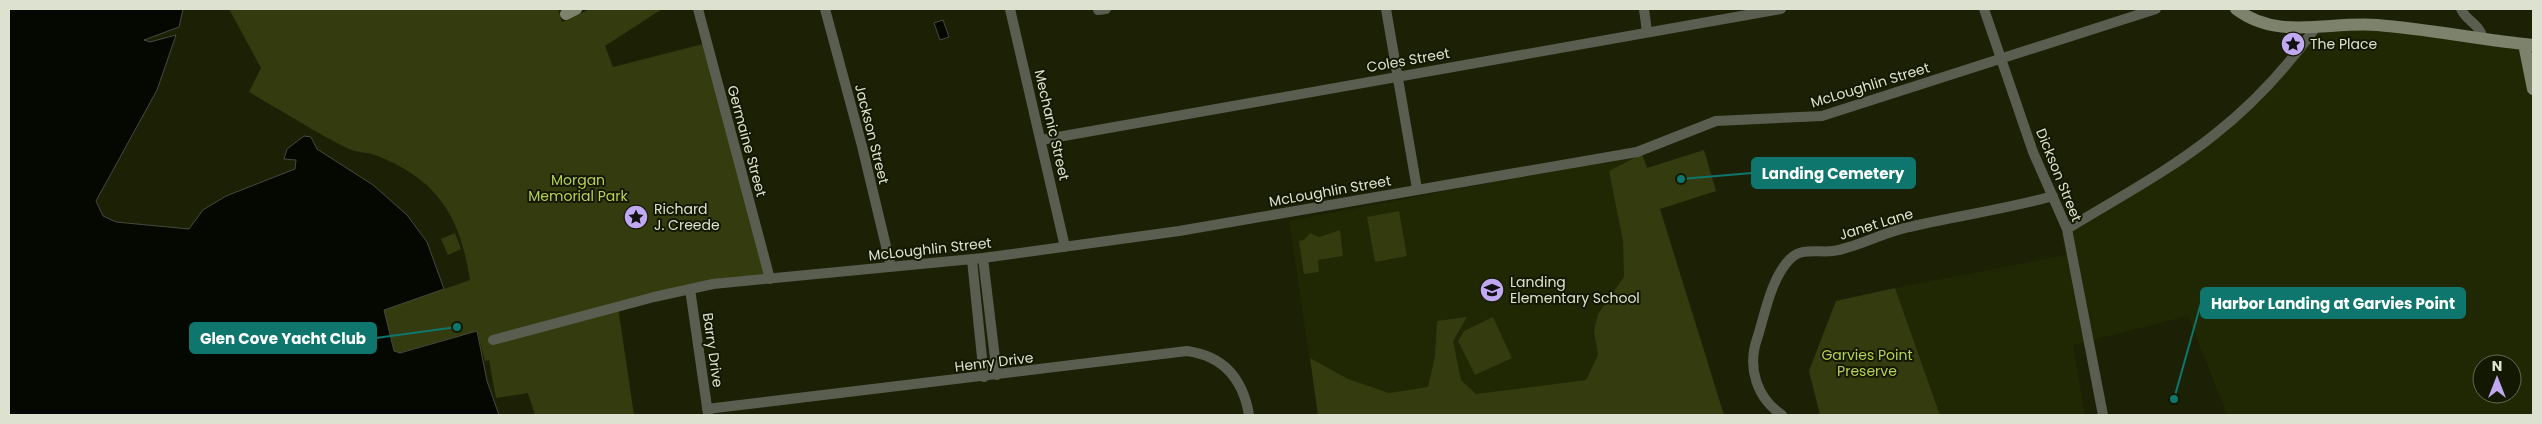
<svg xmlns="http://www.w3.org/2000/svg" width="2542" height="424" font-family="Poppins,sans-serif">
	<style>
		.built { fill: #202703; fill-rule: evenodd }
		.green { fill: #333b0f }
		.water { fill: #050800; stroke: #46493e }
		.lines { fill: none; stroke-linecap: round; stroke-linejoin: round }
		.street { stroke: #5a5e51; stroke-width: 10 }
		.secondary { stroke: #7d826d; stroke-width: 12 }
		.labels { text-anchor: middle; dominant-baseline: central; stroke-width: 4; stroke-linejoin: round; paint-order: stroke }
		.poi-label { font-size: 14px; fill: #dce1d0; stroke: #131800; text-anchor: start }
		.street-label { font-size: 14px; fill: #dce1d0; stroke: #131800 }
		.park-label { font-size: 14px; fill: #b9d156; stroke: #131800 }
		.leader { fill: none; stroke: #0f766e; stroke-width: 2 }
		.callout-dot { fill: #0f766e; stroke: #131800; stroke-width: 2 }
		.callout { fill: #0f766e; stroke: #0f766e; stroke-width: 2 }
		.callout-label { font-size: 15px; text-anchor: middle; font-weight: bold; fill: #fff }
	</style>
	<rect width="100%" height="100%" fill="#1c2106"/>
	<path class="built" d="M2375 27 2533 49V415H2227L2188 316 2073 345 2085 415H1940L1895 288 2066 255 2061 234 2215 137 2319 30ZM2482 364H2512V394H2482Z
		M1642 154 1709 365 1318 415 1289 221Z"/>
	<path class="green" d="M229 9H558L562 22 590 9H662L605 46 613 67 707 43 768 278 618 307 634 415H535L528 393 496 398 489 360 485 361 477 331 395 354 384 310 470 280C460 217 439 181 378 156 369 152 358 153 349 149 315 132 282 111 249 92L261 68Z
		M1704 150 1716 191 1660 209 1724 415H1318L1310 358 1348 379 1389 393 1428 387 1435 356 1437 321 1467 317 1453 341 1461 380 1476 394 1586 380 1598 355 1594 331 1598 314 1624 277 1623 241 1609 171 1642 154 1647 168Z
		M1399 211 1407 256 1375 262 1367 217Z
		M1340 230 1343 256 1318 260 1319 272 1304 274 1299 241 1304 240 1310 233 1319 237Z
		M455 233 461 249 448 255 441 239Z
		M1895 288 1940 415H1820L1809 371 1836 301Z
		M1493 317 1512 358 1475 375 1458 341 1464 331Z"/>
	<path class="water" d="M9 9H183L179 27 144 40 150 42 176 35 157 90 96 201 103 216 116 222 189 229 203 210 226 196 295 169 296 160 284 159 287 149 304 136 311 137 317 149 373 185 407 215 427 242 444 289 384 310 394 351 400 353 477 331 487 381 499 415H9Z
		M943 20 949 37 940 40 934 23Z"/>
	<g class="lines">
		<path class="street" d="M698 9 770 279
			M825 9 862 146 891 267
			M1010 9 1065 247
			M1386 9 1417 189
			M1644 9 1647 32
			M1984 9 2033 152 2067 229 2103 415
			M2461 9C2467 22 2478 22 2483 38
			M1098 10 1106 9
			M1041 140 1781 9
			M2067 229C2116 199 2169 171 2214 135 2252 105 2288 66 2316 27
			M983 258 997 375
			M972 260 984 377
			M690 289 708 414
			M493 340 654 297 713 284 983 258 1179 231 1637 152 1716 121 1822 116 2156 9
			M707 409 1187 351C1224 356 1243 379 1249 415
			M1782 415C1757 398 1747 368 1757 339 1765 314 1771 278 1790 259 1802 247 1818 253 1833 251 1855 248 1882 233 1905 228 1954 216 2004 210 2053 196"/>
		<path class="secondary" d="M2236 9C2278 41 2329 21 2377 25 2429 29 2481 40 2533 45
			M566 14 576 9
			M2524 44 2533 89"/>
	</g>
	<defs>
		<g id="sight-disc" transform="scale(1.25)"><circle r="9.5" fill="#c1a8f3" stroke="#131800"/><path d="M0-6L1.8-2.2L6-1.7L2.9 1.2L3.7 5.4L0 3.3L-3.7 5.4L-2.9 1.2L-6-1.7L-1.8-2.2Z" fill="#111"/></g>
		<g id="school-disc" transform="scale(1.25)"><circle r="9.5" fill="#c1a8f3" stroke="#131800"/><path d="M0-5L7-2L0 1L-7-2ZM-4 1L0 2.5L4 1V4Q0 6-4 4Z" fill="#111"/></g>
	</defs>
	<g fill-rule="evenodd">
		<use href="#sight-disc" x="2293" y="44"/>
		<use href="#sight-disc" x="636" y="217"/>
		<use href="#school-disc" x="1492" y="290"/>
	</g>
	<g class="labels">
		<g class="poi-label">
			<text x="2310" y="44">The Place</text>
			<text x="654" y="209">Richard<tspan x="654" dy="16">J. Creede</tspan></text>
			<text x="1510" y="282">Landing<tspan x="1510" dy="16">Elementary School</tspan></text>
		</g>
		<g class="street-label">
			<text transform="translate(1408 60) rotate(-10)">Coles Street</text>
			<text transform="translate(1870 85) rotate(-17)">McLoughlin Street</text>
			<text transform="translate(1052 125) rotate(77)">Mechanic Street</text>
			<text transform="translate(872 134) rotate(76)">Jackson Street</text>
			<text transform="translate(747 141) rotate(75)">Germaine Street</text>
			<text transform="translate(2059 175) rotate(68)">Dickson Street</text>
			<text transform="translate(1330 191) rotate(-10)">McLoughlin Street</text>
			<text transform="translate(1876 224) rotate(-17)">Janet Lane</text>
			<text transform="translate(930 249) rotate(-6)">McLoughlin Street</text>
			<text transform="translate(713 350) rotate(82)">Barry Drive</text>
			<text transform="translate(994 362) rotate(-7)">Henry Drive</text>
		</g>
		<g class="park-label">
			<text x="578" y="180">Morgan<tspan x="578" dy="16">Memorial Park</tspan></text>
			<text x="1867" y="355">Garvies Point<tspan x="1867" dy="16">Preserve</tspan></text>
		</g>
	</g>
	<path class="leader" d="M1681 179L1752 173M2174 399L2201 303M457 327L376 338"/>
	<g class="callout-dot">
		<circle cx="1681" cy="179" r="5"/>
		<circle cx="2174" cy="399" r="5"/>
		<circle cx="457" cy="327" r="5"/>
	</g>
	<g class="callout">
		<rect x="1752" y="158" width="163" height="30" rx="5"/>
		<rect x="2201" y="288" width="264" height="30" rx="5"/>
		<rect x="190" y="323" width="186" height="30" rx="5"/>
	</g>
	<g class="callout-label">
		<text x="1833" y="179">Landing Cemetery</text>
		<text x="2333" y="309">Harbor Landing at Garvies Point</text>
		<text x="283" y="344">Glen Cove Yacht Club</text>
	</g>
	<rect width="2542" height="424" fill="none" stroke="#dce1d0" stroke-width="20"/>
	<g transform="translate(2497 379)"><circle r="24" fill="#131800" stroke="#636853"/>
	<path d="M0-4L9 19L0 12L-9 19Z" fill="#c1a8f3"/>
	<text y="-8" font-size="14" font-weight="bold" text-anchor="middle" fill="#dce1d0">N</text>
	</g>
</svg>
